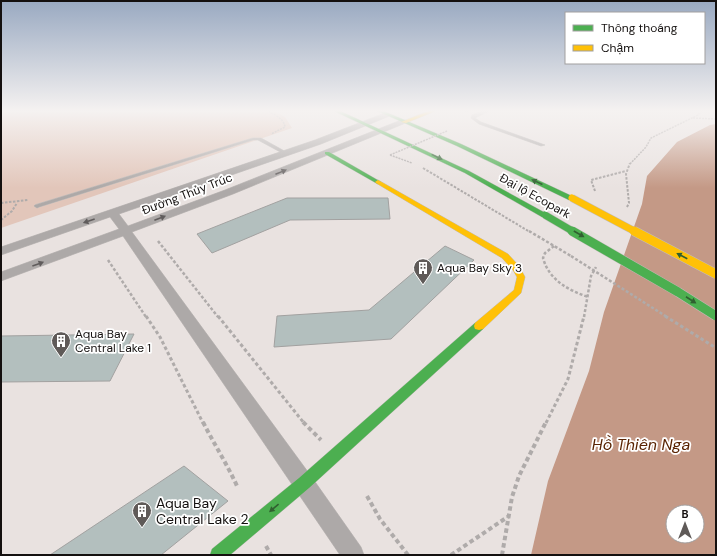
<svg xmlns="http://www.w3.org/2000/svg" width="717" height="556" font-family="'DM Sans',sans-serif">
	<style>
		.green { fill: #e2c6ba }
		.water { fill: #c49986; fill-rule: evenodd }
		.building { fill: #b3bfbe; stroke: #a2a1a0 }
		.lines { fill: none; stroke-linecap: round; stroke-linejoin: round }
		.lane-casing { stroke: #c2bdbb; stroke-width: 1 }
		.street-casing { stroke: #c2bdbb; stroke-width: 1 }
		.fast-casing { stroke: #c2bdbb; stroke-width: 1 }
		.slow-casing { stroke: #c2bdbb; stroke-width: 1 }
		.path-far4 { stroke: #afabaa; stroke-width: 1.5; stroke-dasharray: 2 1; stroke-linecap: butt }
		.path-far3 { stroke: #afabaa; stroke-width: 2; stroke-dasharray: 2.5 1.5; stroke-linecap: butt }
		.path-far2 { stroke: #afabaa; stroke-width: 2.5; stroke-dasharray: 3 2; stroke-linecap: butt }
		.path-far1 { stroke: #afabaa; stroke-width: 3; stroke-dasharray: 3.5 2.5; stroke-linecap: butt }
		.path { stroke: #afabaa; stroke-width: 4; stroke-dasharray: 4.5 3; stroke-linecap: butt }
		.lane { fill: #ada9a8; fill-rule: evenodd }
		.street { fill: #ada9a8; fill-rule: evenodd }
		.fast { fill: #4caf50; fill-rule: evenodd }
		.slow { fill: #ffc107; fill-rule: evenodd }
		.fast-bridge-far1-casing { stroke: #c2bdbb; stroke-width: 8; stroke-linecap: butt }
		.fast-bridge-casing { stroke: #c2bdbb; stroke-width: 10; stroke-linecap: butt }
		.slow-bridge-far1-casing { stroke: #c2bdbb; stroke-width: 8; stroke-linecap: butt }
		.slow-bridge-casing { stroke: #c2bdbb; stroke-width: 10; stroke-linecap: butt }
		.path-bridge-far2 { stroke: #afabaa; stroke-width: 1.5; stroke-dasharray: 2 1; stroke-linecap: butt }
		.path-bridge-far1 { stroke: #afabaa; stroke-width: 2.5; stroke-dasharray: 3 2; stroke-linecap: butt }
		.path-bridge { stroke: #afabaa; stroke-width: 3; stroke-dasharray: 3.5 2.5; stroke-linecap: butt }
		.fast-bridge-far1 { stroke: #4caf50; stroke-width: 7 }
		.fast-bridge { stroke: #4caf50; stroke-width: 9 }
		.slow-bridge-far1 { stroke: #ffc107; stroke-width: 7 }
		.slow-bridge { stroke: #ffc107; stroke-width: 9 }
		.oneway { fill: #306030 }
		.oneway2 { fill: #605c5c }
		.labels { text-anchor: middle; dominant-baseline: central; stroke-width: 3.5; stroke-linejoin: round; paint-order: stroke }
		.street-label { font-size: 12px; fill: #14100f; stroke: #fff }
		.poi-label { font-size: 12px; fill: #14100f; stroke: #fff; text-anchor: start }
		.near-poi-label { font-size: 14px; fill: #14100f; stroke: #fff; text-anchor: start }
		.near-water-label { font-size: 16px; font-style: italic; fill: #592302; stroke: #fff }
	</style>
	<rect width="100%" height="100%" fill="#e9e2e0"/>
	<path class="green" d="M1 110H272L285 117 292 128 1 228Z"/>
	<path class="water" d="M716 124V555H531L548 481 589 371 604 312 642 204 647 176 677 142 710 125ZM673 512H697V536H673Z"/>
	<path class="building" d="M287 198H388L390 219 290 220 212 253 197 234Z
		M445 246 474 260 391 339 274 347 277 316 369 310Z
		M134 334 110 381 1 382V336Z
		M184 466 228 501 161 555H50Z"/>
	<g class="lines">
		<g class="lane-casing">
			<path id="lane" d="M466 110H471L467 112 465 111Z
				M485 110H491L475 118 481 122 545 145 541 146 479 124 471 118 472 115Z
				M253 138H261L288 153 284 154 258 140H253L39 207 37 208 34 206 35 205Z"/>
		</g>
		<g class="street-casing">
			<path id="street" d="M385 113H388L392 115 321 144 119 214 128 226 225 190 401 120H407L408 122 233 194 132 232 311 476 361 547 364 555H340L123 236 1 281V272L119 229 110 217 1 255V247L315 140Z"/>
		</g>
		<g class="fast-casing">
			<path id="fast" d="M332 110H338L469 171 549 215 548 217H542L465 173Z
				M375 110H381L461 144 576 198 572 200H569L457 146Z
				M325 152H329L381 182 378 184 376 183 325 154Z
				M479 322 483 323 484 326 483 329 309 488 230 555H210L212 549 299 478 475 323Z"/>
		</g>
		<g class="slow-casing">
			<path id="slow" d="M431 110H438L406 123 401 122Z
				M378 180 508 254 519 266 525 277 521 293 483 329 479 330 475 329 474 326 475 323 514 290 517 277 513 270 502 258 376 183 375 182Z"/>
		</g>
		<path class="path-far4" d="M266 110C273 114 284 118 285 127L271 134
			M693 118 716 119
			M390 155 412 163
			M630 164 646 147 651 138 698 115 702 110"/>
		<path class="path-far3" d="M423 168 530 232
			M595 191 591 180 626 171
			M1 203 28 200
			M627 207 629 203 626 174 630 163
			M1 220 12 211 17 203"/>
		<path class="path-far2" d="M529 231 571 256
			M158 241 218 317
			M554 246 545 253 543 258C549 280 568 290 588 297
			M108 260 146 317
			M584 317 591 276 596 267"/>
		<path class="path-far1" d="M146 316 160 337 203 423
			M218 316 304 423
			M546 423 568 379 584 316"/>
		<path class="path" d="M203 422C214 444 227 464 237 486
			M303 422 321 440
			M367 496 380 519 408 555
			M266 546 271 555
			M451 555 509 516
			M502 555 512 497 519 476 546 422"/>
		<use href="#lane" class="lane"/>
		<use href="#street" class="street"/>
		<use href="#fast" class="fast"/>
		<use href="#slow" class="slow"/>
		<g class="fast-bridge-far1-casing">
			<path id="fast-bridge-far1" d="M545 215 574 232"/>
		</g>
		<g class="fast-bridge-casing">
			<path id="fast-bridge" d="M572 231 678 292 716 316"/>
		</g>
		<g class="slow-bridge-far1-casing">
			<path id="slow-bridge-far1" d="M572 198 636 232"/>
		</g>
		<g class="slow-bridge-casing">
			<path id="slow-bridge" d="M634 231 716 274"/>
		</g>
		<path class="path-bridge-far2" d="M390 155 447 131"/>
		<path class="path-bridge-far1" d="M571 256 667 317"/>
		<path class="path-bridge" d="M665 316 716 348"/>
		<use href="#fast-bridge-far1" class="fast-bridge-far1"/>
		<use href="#fast-bridge" class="fast-bridge"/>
		<use href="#slow-bridge-far1" class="slow-bridge-far1"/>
		<use href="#slow-bridge" class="slow-bridge"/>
	</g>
	<defs><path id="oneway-solid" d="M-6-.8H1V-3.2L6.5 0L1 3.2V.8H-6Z"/></defs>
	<g class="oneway">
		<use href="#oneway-solid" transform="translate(437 157) rotate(26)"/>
		<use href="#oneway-solid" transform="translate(537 182) rotate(-155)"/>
		<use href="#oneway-solid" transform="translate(579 234) rotate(30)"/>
		<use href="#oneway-solid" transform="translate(682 256) rotate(-152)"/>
		<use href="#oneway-solid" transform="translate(691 300) rotate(33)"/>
		<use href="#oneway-solid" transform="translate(274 508) rotate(140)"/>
	</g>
	<g class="oneway2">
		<use href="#oneway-solid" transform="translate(281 172) rotate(-22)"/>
		<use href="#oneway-solid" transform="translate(160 218) rotate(-21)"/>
		<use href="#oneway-solid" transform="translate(89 221) rotate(161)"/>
		<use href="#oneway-solid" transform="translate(38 264) rotate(-20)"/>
	</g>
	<linearGradient id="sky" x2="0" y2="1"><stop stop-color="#99a9c1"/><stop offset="0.59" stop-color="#f5f2f1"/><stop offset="1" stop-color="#f5f2f1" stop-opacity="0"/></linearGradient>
	<rect width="717" height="188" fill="url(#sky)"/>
	<defs>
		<g id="building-pin" transform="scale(1)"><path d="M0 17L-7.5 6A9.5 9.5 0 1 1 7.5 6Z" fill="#5f5a58" stroke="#fff"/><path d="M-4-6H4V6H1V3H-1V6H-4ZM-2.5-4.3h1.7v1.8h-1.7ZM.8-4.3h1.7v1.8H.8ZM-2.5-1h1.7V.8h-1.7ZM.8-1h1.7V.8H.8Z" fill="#fff"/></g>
	</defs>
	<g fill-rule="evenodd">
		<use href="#building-pin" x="423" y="268"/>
		<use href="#building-pin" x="61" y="341"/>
		<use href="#building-pin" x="142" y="511"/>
	</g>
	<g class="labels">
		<g class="street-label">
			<text transform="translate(187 194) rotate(-21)">Đường Thủy Trúc</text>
			<text transform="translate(535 196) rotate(29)">Đại lộ Ecopark</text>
		</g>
		<g class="poi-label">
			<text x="437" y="268">Aqua Bay Sky 3</text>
			<text x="75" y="334">Aqua Bay<tspan x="75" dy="14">Central Lake 1</tspan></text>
		</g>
		<g class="near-poi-label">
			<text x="156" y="503">Aqua Bay<tspan x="156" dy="16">Central Lake 2</tspan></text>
		</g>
		<g class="near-water-label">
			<text x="641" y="444">Hồ Thiên Nga</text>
		</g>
	</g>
	<rect width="717" height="556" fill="none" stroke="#14100f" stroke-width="4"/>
	<rect x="565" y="12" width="140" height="52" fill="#ffffff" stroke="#a19f9f"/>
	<rect x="573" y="25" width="20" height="6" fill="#4caf50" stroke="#a19f9f"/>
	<text x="601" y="32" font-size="12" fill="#14100f">Thông thoáng</text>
	<rect x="573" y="45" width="20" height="6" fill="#ffc107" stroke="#a19f9f"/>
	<text x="601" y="52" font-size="12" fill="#14100f">Chậm</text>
	<g transform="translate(685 524)"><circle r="19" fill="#ffffff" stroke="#a19f9f"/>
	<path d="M0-3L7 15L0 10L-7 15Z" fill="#5f5a58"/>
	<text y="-6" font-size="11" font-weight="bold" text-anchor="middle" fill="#14100f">B</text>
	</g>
</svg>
